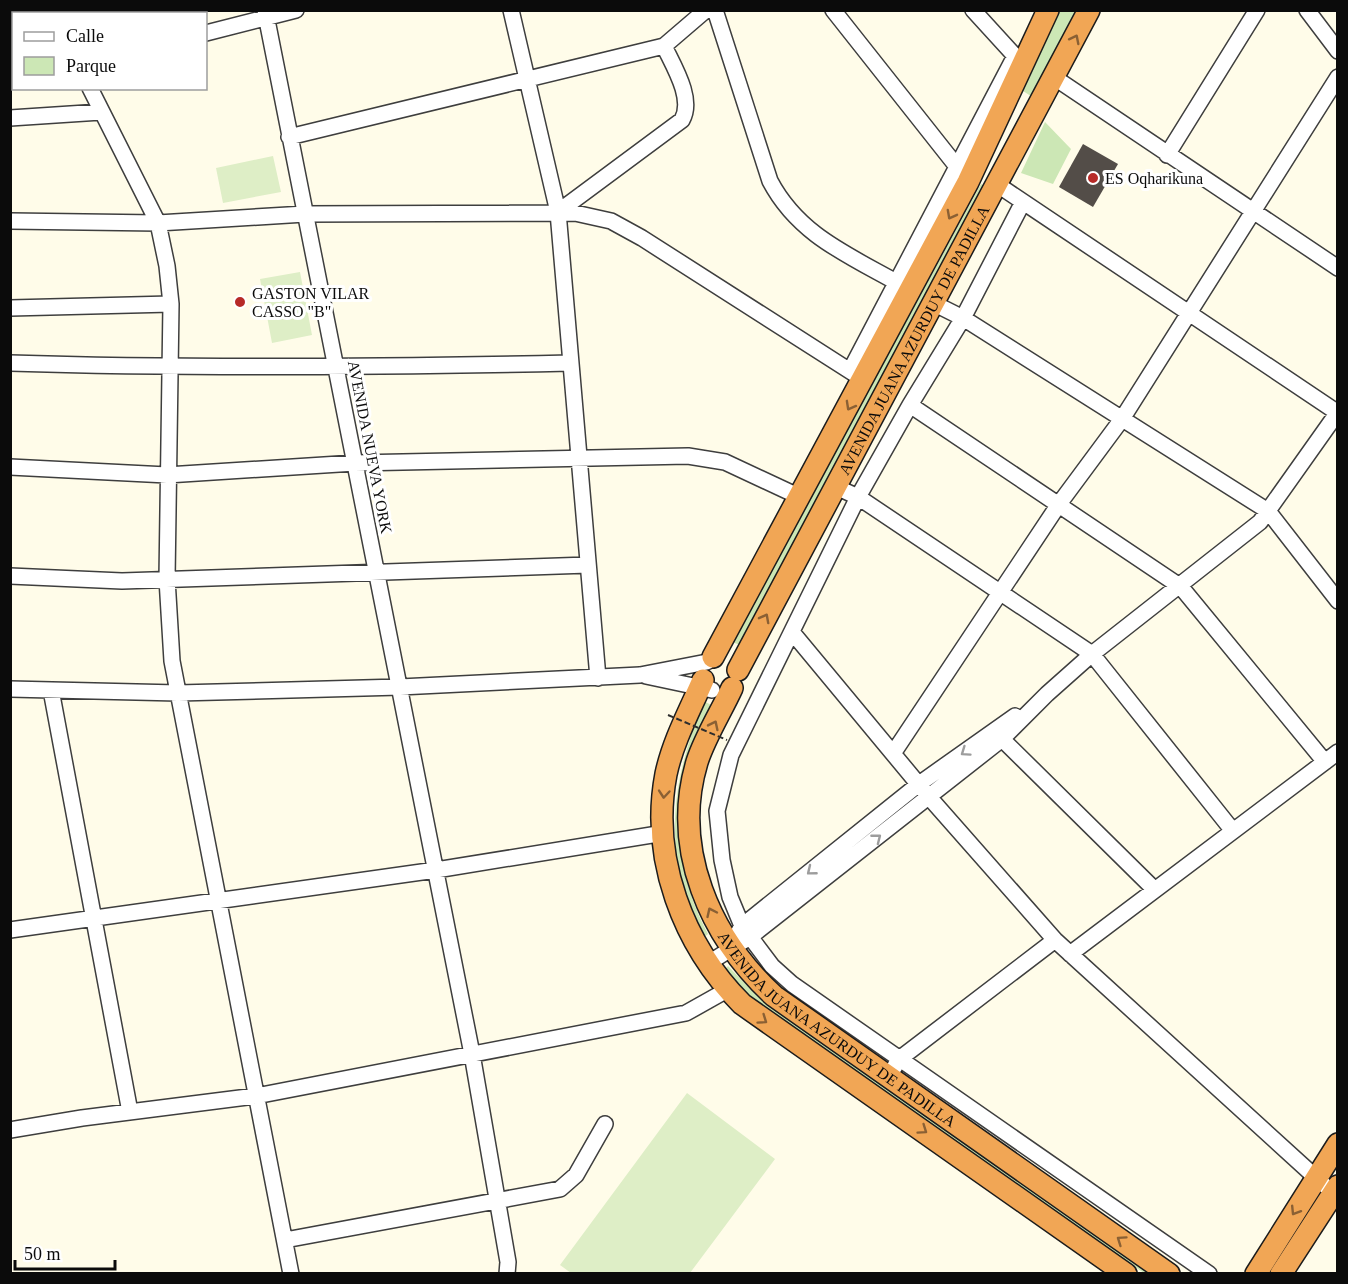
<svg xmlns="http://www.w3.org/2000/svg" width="1348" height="1284" font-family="'Times New Roman',serif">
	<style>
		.green { fill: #cce7b5 }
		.pitch { fill: #deeec6 }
		.building { fill: #534d48 }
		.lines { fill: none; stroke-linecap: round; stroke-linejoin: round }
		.minor-casing { stroke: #3e3e3e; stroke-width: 18 }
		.highway-casing { stroke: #1c1c1c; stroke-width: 24 }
		.minor { stroke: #fff; stroke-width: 15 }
		.highway { stroke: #f1a655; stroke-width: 21 }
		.path-bridge { stroke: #2d2d2d; stroke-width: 2; stroke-dasharray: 6 3; stroke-linecap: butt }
		.oneway { stroke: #8a6034 }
		.oneway2 { stroke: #9d9d9d }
		.poi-dot { fill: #b72a27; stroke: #fff; stroke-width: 2 }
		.labels { text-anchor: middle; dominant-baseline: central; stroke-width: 6; stroke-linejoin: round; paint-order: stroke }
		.poi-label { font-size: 16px; fill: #0b0b0b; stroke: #fff; text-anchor: start }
		.street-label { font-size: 16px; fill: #0b0b0b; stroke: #fff }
	</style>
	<rect width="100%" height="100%" fill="#fffce9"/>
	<path class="green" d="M1060 11H1079L1034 98 1023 91Z
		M1045 122 1071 149 1053 184 1021 173Z
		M981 184 987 187 740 645 732 642Z
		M704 701 711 705C676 787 665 852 708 934L703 938C661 855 670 784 704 701Z
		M728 966 758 997 778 1012 1156 1273H1144L755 1003 724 970Z"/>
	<path class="pitch" d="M273 156 281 192 223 203 216 168Z
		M300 272 312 335 272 343 260 279Z
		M687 1093 775 1159 690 1273H571L560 1265Z"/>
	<path class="building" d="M1083 144 1118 164 1093 207 1059 187Z"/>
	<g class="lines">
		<g class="minor-casing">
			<path id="minor" d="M68 10 69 14
				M265 10 472 1054 508 1262 507 1274
				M511 10 558 212 598 678
				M715 10 770 181C798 234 846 254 896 282
				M833 10 962 173
				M973 10 1015 56 1013 66
				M1307 10 1338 51
				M206 33 296 10
				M1055 78 1338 268
				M90 88 158 223 167 266 171 304 167 579 172 661 291 1274
				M10 118 101 112
				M289 137 664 46 706 10
				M1167 155 1257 10
				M998 185 1338 413
				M1023 202 963 318 910 405 858 497 731 755 717 811 722 860 730 897 742 926 772 966 792 984 1209 1274
				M558 212 682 120C694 99 674 67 664 46
				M10 221 158 223 305 214 575 213 611 221 642 238 864 380
				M933 303 963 318 1268 511 1338 601
				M10 308 171 304
				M10 363C197 369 383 367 570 363
				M850 371 1015 56
				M910 405 1181 587 1325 762
				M10 467 167 475 355 463 688 456 725 462 800 497
				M834 486 858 497 1092 654 1233 831
				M10 576 122 581 588 565
				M792 632 929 797 1055 940 1324 1185
				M646 676 712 690
				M10 689 178 693 400 687 640 675 707 662
				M51 690 130 1112
				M1002 739 1155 890
				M894 752 1059 504 1122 419 1338 77
				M10 930 436 870 664 833
				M737 935 742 926 919 784 1015 716
				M1070 954 1338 752
				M707 964 750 937 1002 739 1047 694 1092 654 1260 522 1338 412
				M894 1068 898 1060 1055 940
				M10 1130 82 1118 256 1096 686 1013 727 990
				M285 1240 560 1189 576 1175 605 1124"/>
		</g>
		<g class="highway-casing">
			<g id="highway">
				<path d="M713 657 968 182 1048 10"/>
				<path id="s1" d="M738 670 1089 10"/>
				<path d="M703 680C690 710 673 741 666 774 650 858 683 945 742 1004L1126 1274"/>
				<path id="s2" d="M732 688C721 712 705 737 697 762 671 849 710 937 774 996L1169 1274"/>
				<path d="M1256 1274 1338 1144"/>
				<path d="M1281 1274 1338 1186"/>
			</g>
		</g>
		<use href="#minor" class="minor"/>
		<use href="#highway" class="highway"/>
		<path class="path-bridge" d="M668 715 727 740"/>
	</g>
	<defs><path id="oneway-chevron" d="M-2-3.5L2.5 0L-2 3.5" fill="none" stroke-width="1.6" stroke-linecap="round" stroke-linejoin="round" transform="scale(1.5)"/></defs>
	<g class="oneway">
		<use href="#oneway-chevron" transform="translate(1075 39) rotate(-63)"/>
		<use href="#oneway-chevron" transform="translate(951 215) rotate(118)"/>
		<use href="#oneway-chevron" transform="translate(850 406) rotate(119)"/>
		<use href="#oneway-chevron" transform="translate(765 618) rotate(-62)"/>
		<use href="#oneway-chevron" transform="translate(714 725) rotate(-64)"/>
		<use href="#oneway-chevron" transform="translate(664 794) rotate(95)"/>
		<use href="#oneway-chevron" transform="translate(711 912) rotate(-115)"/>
		<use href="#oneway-chevron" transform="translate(763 1020) rotate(35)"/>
		<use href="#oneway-chevron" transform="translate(923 1130) rotate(35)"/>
		<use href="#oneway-chevron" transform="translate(1295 1211) rotate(122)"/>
		<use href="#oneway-chevron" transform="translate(1121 1240) rotate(-145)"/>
	</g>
	<g class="oneway2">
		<use href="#oneway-chevron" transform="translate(965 752) rotate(145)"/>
		<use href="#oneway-chevron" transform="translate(877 838) rotate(-38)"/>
		<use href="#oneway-chevron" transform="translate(811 871) rotate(141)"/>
	</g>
	<g class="poi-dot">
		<circle cx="1093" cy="178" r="6"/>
		<circle cx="240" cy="302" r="6"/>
	</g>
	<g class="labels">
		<g class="poi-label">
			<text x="1105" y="178">ES Oqharikuna</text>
			<text x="252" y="293">GASTON VILAR<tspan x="252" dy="18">CASSO "B"</tspan></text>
		</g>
		<g class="street-label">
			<text stroke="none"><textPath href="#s1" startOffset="374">AVENIDA JUANA AZURDUY DE PADILLA</textPath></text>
			<text transform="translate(370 447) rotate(79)">AVENIDA NUEVA YORK</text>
			<text stroke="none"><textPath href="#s2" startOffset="411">AVENIDA JUANA AZURDUY DE PADILLA</textPath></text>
		</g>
	</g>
	<rect width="1348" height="1284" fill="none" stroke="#0b0b0b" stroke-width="24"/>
	<rect x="12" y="12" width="195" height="78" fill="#ffffff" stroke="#9d9d9d" stroke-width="1.5"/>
	<rect x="24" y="32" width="30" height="9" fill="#ffffff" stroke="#9d9d9d" stroke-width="1.5"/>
	<text x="66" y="42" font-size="18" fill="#0b0b0b">Calle</text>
	<rect x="24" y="57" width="30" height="18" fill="#cce7b5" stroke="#9d9d9d" stroke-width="1.5"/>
	<text x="66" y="72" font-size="18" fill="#0b0b0b">Parque</text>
	<path d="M15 1260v9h100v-9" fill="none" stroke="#0b0b0b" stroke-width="3"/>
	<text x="24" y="1260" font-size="18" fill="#0b0b0b" stroke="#ffffff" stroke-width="4.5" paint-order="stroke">50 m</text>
</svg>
